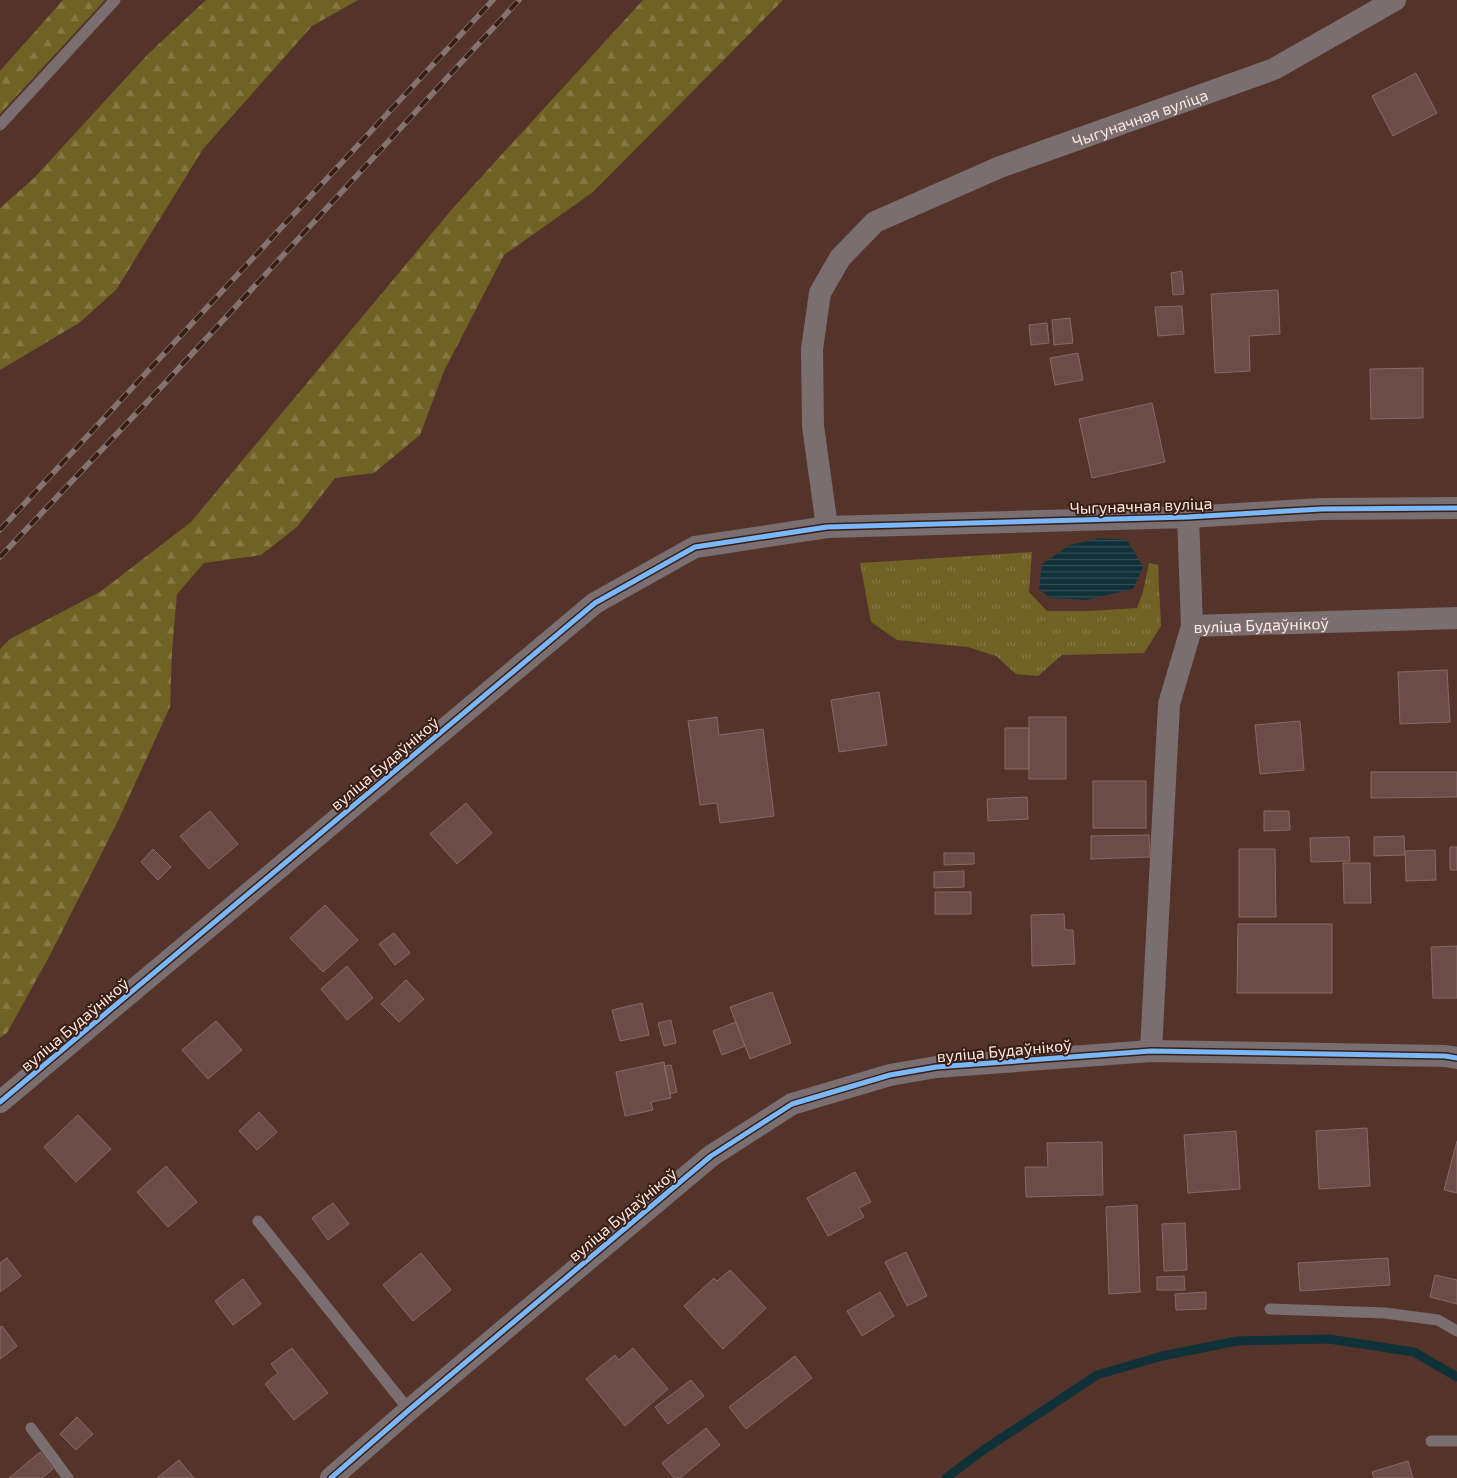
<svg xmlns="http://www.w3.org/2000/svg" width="1457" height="1478" font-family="'Exo 2',sans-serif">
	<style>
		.grass { fill: url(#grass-tufts) }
		.forest { fill: url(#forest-firs) }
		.water { fill: url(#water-rules) }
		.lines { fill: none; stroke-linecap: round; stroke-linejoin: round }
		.stream { stroke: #113139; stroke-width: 9 }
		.building { fill: #6b4c49; stroke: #866a65 }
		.service { stroke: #7a6e71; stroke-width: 11 }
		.minor { stroke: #7a6e71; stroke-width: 22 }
		.rail-casing { stroke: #847371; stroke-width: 5.5 }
		.rail { stroke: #381e15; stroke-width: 4; stroke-dasharray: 11; stroke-linecap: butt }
		.cycleway-casing { stroke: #381e15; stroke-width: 8 }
		.cycleway { stroke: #7ab7fb; stroke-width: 5 }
		.labels { text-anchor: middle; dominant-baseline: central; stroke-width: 4; stroke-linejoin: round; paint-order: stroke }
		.street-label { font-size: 16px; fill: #fde7df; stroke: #381e15 }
	</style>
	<defs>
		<pattern id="grass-tufts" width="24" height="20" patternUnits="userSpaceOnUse" patternTransform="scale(1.25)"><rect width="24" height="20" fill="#706125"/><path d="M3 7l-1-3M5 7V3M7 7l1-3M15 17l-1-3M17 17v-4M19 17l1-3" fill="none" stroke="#857844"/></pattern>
		<pattern id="forest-firs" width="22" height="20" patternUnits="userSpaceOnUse" patternTransform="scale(1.25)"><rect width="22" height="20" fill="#706125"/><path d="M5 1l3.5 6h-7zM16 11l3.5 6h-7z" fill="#857844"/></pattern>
		<pattern id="water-rules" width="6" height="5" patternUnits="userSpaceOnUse" patternTransform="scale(1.25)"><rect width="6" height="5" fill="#113139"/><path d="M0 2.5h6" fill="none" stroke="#354f55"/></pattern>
	</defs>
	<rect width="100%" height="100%" fill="#54342a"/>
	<path class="grass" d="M1032 552 1029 592 1047 611H1089L1137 608 1143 592 1149 563 1158 565 1161 626 1144 653 1062 655 1038 676 1016 674 996 656 968 647 897 640 871 622 860 563Z"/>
	<path class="forest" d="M63 0H105L0 114V71Z
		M206 0H358L312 26 203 149 116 290 79 323 0 370V208L34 178 148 54Z
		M643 0H783L593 192 504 255 444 371 420 435 374 473 335 478 297 527 261 555 204 563 177 594 172 651 170 707 118 821 50 955 7 1033 0 1038V649L10 639 100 592 191 522 453 208Z"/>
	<path class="water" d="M1100 538 1127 540 1143 567 1133 589 1087 600 1050 598 1039 589 1042 564 1070 545Z"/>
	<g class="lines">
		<path class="stream" d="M946 1478 982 1451 1097 1375 1162 1356 1237 1341 1329 1339 1414 1352 1457 1377"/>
	</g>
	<path class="building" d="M1416 73 1437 113 1393 136 1372 96Z
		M1182 271 1184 294 1173 295 1171 273Z
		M1278 290 1280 334 1249 336 1250 371 1215 373 1211 294Z
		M1182 306 1184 334 1158 336 1155 307Z
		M1070 318 1073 343 1054 345 1052 320Z
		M1047 323 1049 343 1031 345 1029 325Z
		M1078 353 1083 380 1055 385 1050 358Z
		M1423 368V418L1371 419 1370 369Z
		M1152 403 1165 462 1092 478 1079 419Z
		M1447 670 1450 722 1400 724 1398 672Z
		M879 692 887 745 839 752 831 700Z
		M717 717 719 735 763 729 774 816 720 823 717 803 700 805 688 721Z
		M1029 717H1066V779H1029Z
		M1300 721 1304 770 1260 774 1255 725Z
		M1005 728H1029V769H1005Z
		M1371 772H1457V797L1371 798Z
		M1093 781H1146V828H1093Z
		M1027 797 1028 819 988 821 987 799Z
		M466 803 492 833 457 864 430 834Z
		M210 811 238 844 209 869 180 836Z
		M1264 811H1289L1290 830 1264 831Z
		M1149 835 1150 857 1091 859V836Z
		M1404 836 1405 855 1374 856V837Z
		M1349 837 1350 861 1311 862 1310 838Z
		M1450 847H1457V870H1450Z
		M153 849 171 867 158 880 141 862Z
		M1239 849H1275L1276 917H1239Z
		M1435 850 1436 880 1406 881 1405 851Z
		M944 853H974V864L944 865Z
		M1343 863H1370L1371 903H1344Z
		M964 871V887L934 888V872Z
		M935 892H971V914H935Z
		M325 905 358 940 323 972 290 938Z
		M1064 914 1065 930H1073L1075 964 1032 966 1031 915Z
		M1238 924H1332V993H1237Z
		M394 933 410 953 395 965 379 944Z
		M1457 946V998H1433L1431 947Z
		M347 966 373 998 347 1020 321 989Z
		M406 980 424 999 399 1022 381 1004Z
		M772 992 791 1043 750 1059 730 1007Z
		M642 1003 649 1035 620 1041 612 1010Z
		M671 1020 676 1043 664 1046 658 1023Z
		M216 1021 242 1050 208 1079 182 1050Z
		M736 1022 745 1046 722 1055 713 1031Z
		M664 1062 671 1098 651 1102 653 1110 625 1116 616 1072Z
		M671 1065 677 1092 670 1094 664 1066Z
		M259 1112 277 1132 257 1150 239 1131Z
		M78 1115 111 1149 76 1182 44 1147Z
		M1367 1128 1370 1186 1319 1189 1316 1131Z
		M1236 1131 1240 1189 1188 1193 1184 1135Z
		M1457 1141V1193L1444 1190Z
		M1102 1142 1103 1195 1026 1197 1025 1167H1048L1047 1143Z
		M166 1166 197 1202 168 1227 137 1192Z
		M855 1172 871 1202 859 1208 864 1217 828 1236 807 1198Z
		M333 1203 349 1224 328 1240 312 1218Z
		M1137 1205 1140 1292 1109 1294 1106 1207Z
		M1185 1223 1187 1270 1164 1271 1162 1224Z
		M906 1252 927 1296 907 1306 885 1262Z
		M421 1253 451 1290 413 1321 383 1285Z
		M7 1258 21 1276 0 1292V1263Z
		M1388 1258 1390 1285 1300 1291 1298 1263Z
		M730 1270 766 1308 723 1349 684 1306 714 1278 717 1281Z
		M1435 1275 1457 1280V1304L1430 1297Z
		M1184 1276 1185 1290H1157V1277Z
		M243 1279 261 1304 233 1325 215 1301Z
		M880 1292 894 1316 862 1336 847 1311Z
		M1206 1292V1309L1176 1310 1175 1294Z
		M2 1326 17 1346 0 1359V1327Z
		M292 1348 328 1393 294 1420 265 1384 278 1373 271 1364Z
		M633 1348 668 1389 625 1426 586 1379 615 1355 619 1360Z
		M795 1356 812 1378 746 1429 729 1407Z
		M691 1380 704 1396 668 1424 655 1407Z
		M77 1417 93 1434 76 1450 60 1434Z
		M706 1428 720 1445 680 1478H674L662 1463Z
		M40 1452 53 1469 42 1478H9Z
		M179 1460 194 1478H157Z
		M1408 1461 1413 1478H1374L1372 1472Z"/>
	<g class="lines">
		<path class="service" d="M0 125 115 0
			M258 1221 409 1410
			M1270 1309 1385 1313 1438 1320 1457 1331
			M31 1428 68 1478
			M1431 1441H1457"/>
		<g class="minor">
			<path d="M1188 517 1192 626"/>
			<path id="s1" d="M827 527 813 426 812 349 820 293 840 258 875 222 1000 167 1274 69 1395 0"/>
			<path id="s2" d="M1151 1051 1169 704 1192 626 1457 618"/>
			<path d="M0 1102 595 603 695 547 827 527 1188 517 1322 509 1457 508"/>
			<path d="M331 1478 409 1410 711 1156 792 1104 890 1075 936 1067 1151 1051 1445 1056 1457 1058"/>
		</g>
		<g class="rail-casing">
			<path id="rail" d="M0 530 493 0
				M0 557 166 382 519 0"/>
		</g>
		<use href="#rail" class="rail"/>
		<g class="cycleway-casing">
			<path id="cycleway" d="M0 1102 595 603 695 547 827 527 1188 517 1322 509 1457 508
				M331 1478 409 1410 711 1156 792 1104 890 1075 936 1067 1151 1051 1445 1056 1457 1058"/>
		</g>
		<use href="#cycleway" class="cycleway"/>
	</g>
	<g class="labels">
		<g class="street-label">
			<text stroke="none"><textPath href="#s1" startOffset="611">Чыгуначная вуліца</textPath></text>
			<text transform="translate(1141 505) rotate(-2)">Чыгуначная вуліца</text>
			<text stroke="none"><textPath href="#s2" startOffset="498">вуліца Будаўнікоў</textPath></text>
			<text transform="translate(384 763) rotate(-40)">вуліца Будаўнікоў</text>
			<text transform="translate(74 1024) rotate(-40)">вуліца Будаўнікоў</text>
			<text transform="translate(1004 1050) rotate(-5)">вуліца Будаўнікоў</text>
			<text transform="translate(622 1214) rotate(-40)">вуліца Будаўнікоў</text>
		</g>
	</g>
</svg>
